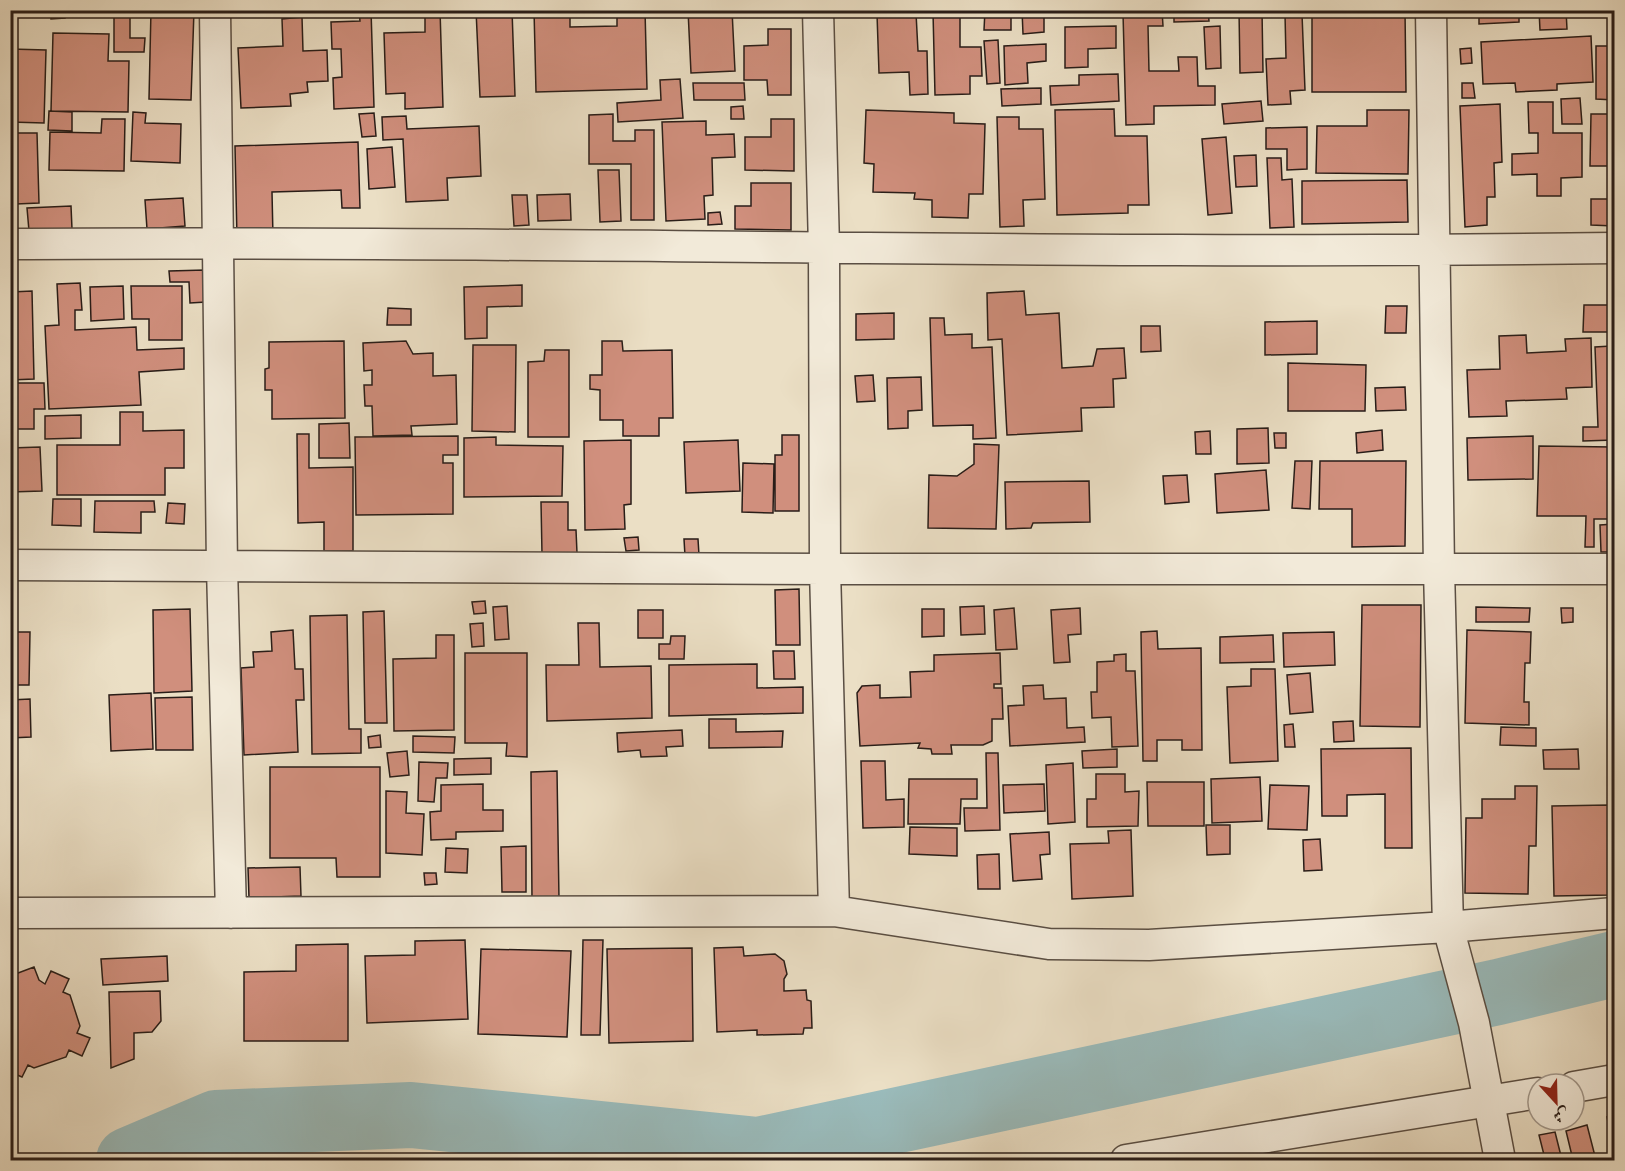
<svg xmlns="http://www.w3.org/2000/svg" width="1625" height="1171" font-family="'Old Standard TT',Amiri,serif">
	<style>
		.lines { fill: none; stroke-linecap: round; stroke-linejoin: round }
		.river { stroke: #9abbbb; stroke-width: 66 }
		.building { fill: #d08f7d; stroke: #291d18; stroke-width: 1.5 }
		.minor-casing { stroke: #5a4e43; stroke-width: 33 }
		.minor { stroke: #f2ead9; stroke-width: 30 }
	</style>
	<rect width="100%" height="100%" fill="#ebdfc5"/>
	<filter id="stains"><feTurbulence type="fractalNoise" baseFrequency=".00333" numOctaves="4"/><feColorMatrix values="0 0 0 0 .2 0 0 0 0 .09 0 0 0 0 .02 0 0 0 .5 -.17"/></filter>
	<radialGradient id="worn" r=".72"><stop offset=".6" stop-color="#630" stop-opacity="0"/><stop offset="1" stop-color="#630" stop-opacity=".3"/></radialGradient>
	<g class="lines">
		<path class="river" d="M129 1160 216 1123 411 1115 758 1150 1498 992 1614 964"/>
	</g>
	<path class="building" d="M51 10H65V18L51 19Z
		M151 10H194L191 100 149 99Z
		M359 10H371L374 107 334 109 333 78 342 77 341 49H332L331 22 360 21Z
		M425 10H440L443 107 405 109V93L386 94 384 33 425 32Z
		M476 10H512L515 96 480 97Z
		M534 10H570V27L617 26V10H645L647 89 536 92Z
		M655 10H680V13H656Z
		M688 10H732L735 71 691 73Z
		M985 10H1011V30H984Z
		M1022 10H1044V32L1023 34Z
		M1051 10H1115V13L1051 16Z
		M1150 10H1162L1163 26H1148L1149 71H1179L1178 57H1197L1198 86H1215V105L1154 106V124L1126 125 1123 13H1150Z
		M1174 10H1208L1209 21 1174 22Z
		M1239 10H1262L1263 72 1240 73Z
		M1312 10H1405L1406 92H1312Z
		M1479 10H1519V22L1479 24Z
		M1539 10H1566L1567 29 1540 30Z
		M1589 10H1614V100L1596 99V46H1611V13H1589Z
		M960 11V47H981L982 76H970V94L935 95 933 12Z
		M916 13 918 51H927L928 94 910 95 909 72 879 73 877 14Z
		M114 14H130V38H145L144 52H114Z
		M1285 14H1302L1305 90 1290 91 1291 104 1268 105 1266 59 1286 58Z
		M302 17 303 51 327 50 328 81 307 82 308 92 290 94 291 106 241 108 238 48 283 46 282 19Z
		M1116 26V48L1088 49V67L1065 68V27Z
		M1220 26 1221 68 1206 69 1204 27Z
		M768 29H791V95H768L767 80H744V46L768 45Z
		M53 33 109 34 108 61H129L128 112 51 111Z
		M1591 36 1593 82 1557 84V90L1516 92 1515 83 1483 84 1481 42Z
		M998 40 1000 83 987 84 984 41Z
		M1046 44V61L1027 63 1028 83 1005 85 1004 46Z
		M1471 48 1472 63 1461 64 1460 49Z
		M10 49 46 50 44 123 10 122Z
		M1118 74 1119 101 1051 105 1050 86 1079 85V75Z
		M680 79 683 118 618 122 617 103 661 100 660 80Z
		M693 83H744L745 100H694Z
		M1462 83H1473L1475 98H1462Z
		M1041 88V104L1002 106 1001 89Z
		M1580 98 1582 124H1562L1561 99Z
		M1261 101 1263 121 1224 124 1222 104Z
		M1528 102H1553V133H1582V177L1561 178V196H1537V174L1512 175V154L1538 153V133H1529Z
		M1500 104 1502 162 1494 163 1495 197H1487V225L1465 227 1460 106Z
		M743 106 744 119H731V107Z
		M1114 109 1115 136H1147L1149 205H1128V213L1057 215 1055 110Z
		M866 110 954 113V123L985 124 983 194H969L968 218 932 217V200L914 199 915 193 873 192 874 164 864 163Z
		M1367 110H1409L1408 174 1316 173 1317 126H1367Z
		M49 111 72 112V131L48 130Z
		M133 112 146 113 145 123 181 124 180 163 131 161Z
		M374 113 376 136 362 137 359 114Z
		M613 114V141H635V130H654V220H631V164H589V115Z
		M1591 114H1610V152H1614V226L1591 225V199H1613V166H1590Z
		M406 116 407 129 479 126 481 176 447 178 448 200 406 202 403 139 383 140 382 117Z
		M997 117H1019V129H1043L1045 199 1023 200 1024 226 1000 227Z
		M102 119H125L124 171 49 170 50 132 101 133Z
		M771 119H794V171L745 170V137H771Z
		M706 121V135L734 134 735 157 712 158 713 195 704 196 705 219 666 221 662 122Z
		M1307 127V169L1287 170V149H1266V128Z
		M15 133H37L39 203 16 204Z
		M1226 137 1232 213 1208 215 1202 139Z
		M358 142 360 208H342L341 190 272 192 273 237 237 239 235 146Z
		M392 147 395 187 369 189 367 149Z
		M1256 155 1257 186 1236 187 1234 156Z
		M1267 158H1281L1282 180 1292 179 1294 227 1270 228Z
		M598 170H619L621 221 600 222Z
		M1407 180 1408 222 1302 224V181Z
		M751 183H791V230L735 229V206H751Z
		M570 194 571 220 538 221 537 195Z
		M512 195H527L529 225 514 226Z
		M183 198 185 226 147 229 145 200Z
		M71 206 72 229 29 231 27 208Z
		M720 212 722 224 708 225V213Z
		M205 270 206 302 190 303 189 282H170L169 271Z
		M80 283 82 310H75V330L136 327 137 350 184 348V369L139 372 141 405 49 409 45 326 59 325 57 284Z
		M522 285V306L487 307V338L465 339 464 287Z
		M123 286 124 319 91 321 90 287Z
		M131 286H182V340H149V319H132Z
		M32 291 34 379 10 380 11 292Z
		M1024 291 1026 315 1059 313 1062 368 1093 366 1097 349 1124 348 1126 378 1113 379 1114 407 1081 408 1082 431 1007 435 1002 339 988 340 987 293Z
		M1584 305H1609L1608 332H1583Z
		M1386 306H1407L1406 333H1385Z
		M388 308 411 309V325H387Z
		M894 313V339L856 340V314Z
		M930 318H944L945 335 972 334V348L992 347 996 438 973 439V425L933 426Z
		M1317 321V354L1265 355V322Z
		M1141 326H1160L1161 351 1141 352Z
		M1526 335 1527 353 1566 351 1565 339 1591 338 1592 387 1566 388 1567 399 1506 401 1507 416 1469 417 1467 370 1500 369 1499 336Z
		M344 341 345 418 272 419V390H265V369L269 368V342Z
		M406 341 413 354 433 353V376L456 375 457 424 411 426 412 435 373 436 372 406H365L364 385H372V370L364 371 363 343Z
		M602 341H622L623 351 672 350 673 418H659V436H623V420H600V390L590 389V375H602Z
		M473 345H516L515 432 472 431Z
		M1611 346 1614 440 1583 441V427H1598L1595 347Z
		M545 350H569V437H528V362L544 361Z
		M1288 363 1366 365 1365 411H1288Z
		M873 375 875 401 857 402 855 376Z
		M921 377 922 410 908 411V428L888 429 887 378Z
		M10 383H44L45 409H34V429H10Z
		M1405 387 1406 410 1376 411 1375 388Z
		M120 412H143V431L184 430V468H165V495H57V445H120Z
		M81 415V438L45 439V416Z
		M349 423 350 458H319V424Z
		M1268 428 1269 463 1237 464V429Z
		M1382 430 1383 450 1357 453 1356 433Z
		M1210 431 1211 454H1196L1195 432Z
		M1274 433H1286V448H1275Z
		M297 434H309V468L353 467V551H324V522L298 523Z
		M782 435H799V511H775V455H782Z
		M458 436V455H443V463H453V514L356 515 355 437Z
		M1533 436V479L1468 480 1467 438Z
		M496 437V445L563 446 562 496 464 497V438Z
		M631 440V504L624 505 625 529 585 530 584 441Z
		M738 440 740 491 686 493 684 442Z
		M974 444 999 445 996 529 928 528 929 475 957 476 974 464Z
		M1539 446 1612 447 1610 519H1594V547H1585L1586 516H1537Z
		M40 447 42 491 10 492V448Z
		M1295 461H1312L1310 509 1292 508Z
		M1320 461H1406L1405 546 1352 547V509H1319Z
		M743 463 774 464 773 513 742 512Z
		M1266 470 1269 510 1217 513 1215 474Z
		M1187 475 1189 502 1165 504 1163 476Z
		M1089 481 1090 522 1033 523 1031 528 1006 529 1005 482Z
		M53 499H81V526L52 525Z
		M95 501H154L155 512H141V533L94 532Z
		M541 502H568V530H576L577 553 542 554Z
		M168 503 185 504 184 524 166 523Z
		M1614 524V552H1601L1600 525Z
		M638 537 639 550 626 551 624 538Z
		M684 539H698L699 555 685 556Z
		M799 589 800 645H776L775 590Z
		M485 601 486 613 474 614 472 602Z
		M1362 605H1421L1420 727 1360 726Z
		M507 606 509 639 495 640 493 607Z
		M984 606 985 634 961 635 960 607Z
		M1476 607 1530 608 1529 622H1476Z
		M1014 608 1017 649 996 650 994 610Z
		M1080 608 1081 634 1068 635 1070 662 1054 663 1051 610Z
		M1561 608H1573V622L1562 623Z
		M190 609 192 691 154 693 153 610Z
		M922 609H944V636L922 637Z
		M638 610H663V638H638Z
		M384 611 387 723H365L363 612Z
		M347 615 349 729H361V753L312 754 310 616Z
		M483 623 484 646 472 647 470 624Z
		M578 623H599L600 667 651 666 652 718 547 721 546 665H579Z
		M293 630 295 669H303L304 700H296L298 752 244 755 241 668 254 667 253 652 272 651 271 632Z
		M1467 630 1531 632 1530 663H1525L1524 702H1529V725L1465 723Z
		M1157 631 1158 649 1201 648 1202 750H1182V740H1157V761H1143L1141 632Z
		M10 632H30L29 685H10Z
		M1334 632 1335 665 1284 667 1283 633Z
		M436 635H454V730L394 731 393 659 436 658Z
		M1273 635 1274 662 1220 663V637Z
		M671 636H685L684 659H659V644H670Z
		M773 651H794L795 679H774Z
		M465 653H527V757L506 756 507 743H465Z
		M1000 653 1001 684H994V688H1002L1003 719H992V741L983 745H951L952 754H932L931 749 918 748 920 743 860 746 857 693 862 686 880 685V698L911 697 910 672 934 671V655Z
		M1126 654V671H1135L1138 746 1112 747 1111 717 1092 718 1091 692H1097V662L1114 661V655Z
		M757 664V688L803 687V713L669 716V665Z
		M1251 669H1275L1278 761 1230 763 1227 687 1251 686Z
		M1310 673 1313 712 1290 714 1287 675Z
		M1043 685 1044 699 1066 698 1067 728 1084 727 1085 742 1010 746 1008 706 1024 705 1023 686Z
		M151 693 153 749 111 751 109 695Z
		M192 697 193 750H156L155 698Z
		M30 699 31 737 10 738V700Z
		M709 719H736V732L783 731 782 747 709 748Z
		M1353 721 1354 741 1334 742 1333 722Z
		M1293 724 1295 747H1285L1284 725Z
		M1501 727 1536 728V746L1500 745Z
		M682 730 683 746 666 747 667 756 641 757 640 750 618 752 617 733Z
		M380 735 381 747 369 748 368 737Z
		M413 736 455 737 454 753 413 752Z
		M1411 748 1412 848H1385V794L1347 795V816H1322L1321 749Z
		M1117 749V767L1083 768 1082 751Z
		M1578 749 1579 769H1544L1543 750Z
		M407 751 409 775 390 777 387 753Z
		M986 753H998L1000 830 965 831 964 808H987Z
		M491 758V774L454 775V759Z
		M861 761H885L886 800 904 799V827L863 828Z
		M419 762 448 763 447 778H436L434 802 418 801Z
		M1073 763 1075 822 1048 824 1046 765Z
		M270 767H380V877H337L336 858H270Z
		M557 771 559 899 532 900 531 772Z
		M1096 774H1125V792L1139 791 1138 826 1087 827V799H1096Z
		M1260 777 1262 821 1212 823 1211 779Z
		M909 779H977V799H961L960 824H908Z
		M1147 782H1204V826H1148Z
		M483 784V810H503V831L456 832V839L431 840 430 812 441 811V785Z
		M1044 784 1045 811 1004 813 1003 785Z
		M1270 785 1309 786 1307 830 1268 829Z
		M1515 786H1537L1536 846H1529L1528 894 1465 893 1466 818H1482V799H1515Z
		M386 791 407 792 406 813 424 814 422 855 386 853Z
		M1608 805 1610 895 1554 896 1552 806Z
		M1206 825H1230V854L1207 855Z
		M910 827 957 828V856L909 854Z
		M1131 830 1133 896 1072 899 1070 844 1109 843 1108 831Z
		M1049 832 1050 854 1040 855 1042 879 1013 881 1010 834Z
		M1320 839 1322 870 1304 871 1303 840Z
		M526 846V892H502L501 847Z
		M446 848 468 849 467 873 445 872Z
		M999 854 1000 889H978L977 855Z
		M300 867 301 896 249 898 248 868Z
		M424 873H436L437 884 425 885Z
		M465 940 468 1019 367 1023 365 956 415 955V941Z
		M583 940H603L600 1035H581Z
		M348 944V1041H244V972L296 971V945Z
		M743 947 744 956 775 954 784 961 787 974 784 979V991L806 990 807 1000 811 1001 812 1028H804L803 1034 757 1035V1030L717 1032 714 948Z
		M692 948 693 1041 609 1043 607 949Z
		M481 949 571 951 567 1037 478 1034Z
		M167 956 168 981 103 985 101 959Z
		M34 967 39 980 45 984 51 971 69 979 63 992 70 995 80 1026 77 1033 90 1038 82 1056 69 1050 66 1057 34 1068 28 1065 22 1077 10 1072V976Z
		M160 991 161 1021 152 1032 134 1033V1059L111 1068 109 992Z
		M1614 1116V1153L1607 1117Z
		M1587 1125 1596 1160H1573L1566 1131Z
		M1555 1132 1561 1156 1545 1159 1539 1135Z"/>
	<g class="lines">
		<g class="minor-casing">
			<path id="minor" d="M215 10 222 567 231 913
				M818 10 824 248 825 569 834 911
				M1431 10 1439 569 1448 927 1474 1023 1500 1160
				M10 244C545 240 1080 256 1614 248
				M10 565 825 569H1614
				M10 913 834 911 1049 944 1149 945 1448 927 1614 913
				M1574 1087 1614 1080
				M1126 1160 1538 1093"/>
		</g>
		<use href="#minor" class="minor"/>
	</g>
	<rect width="1625" height="1171" fill="none" stroke="#ebdfc5" stroke-width="36"/>
	<rect x="12" y="12" width="1601" height="1147" fill="none" stroke="#291d18" stroke-width="3"/>
	<rect x="18" y="18" width="1589" height="1135" fill="none" stroke="#291d18" stroke-width="1.5"/>
	<g transform="translate(1556 1102) rotate(158)"><circle r="28" fill="#f2ead9" stroke="#a2988c" stroke-width="1.5"/>
	<path d="M0-4.5L10 22L0 15L-10 22Z" fill="#8f2418"/>
	<text y="-9" font-size="16" font-weight="bold" text-anchor="middle" fill="#291d18">ش</text>
	</g>
	<rect width="100%" height="100%" filter="url(#stains)"/>
	<rect width="100%" height="100%" fill="url(#worn)"/>
</svg>
